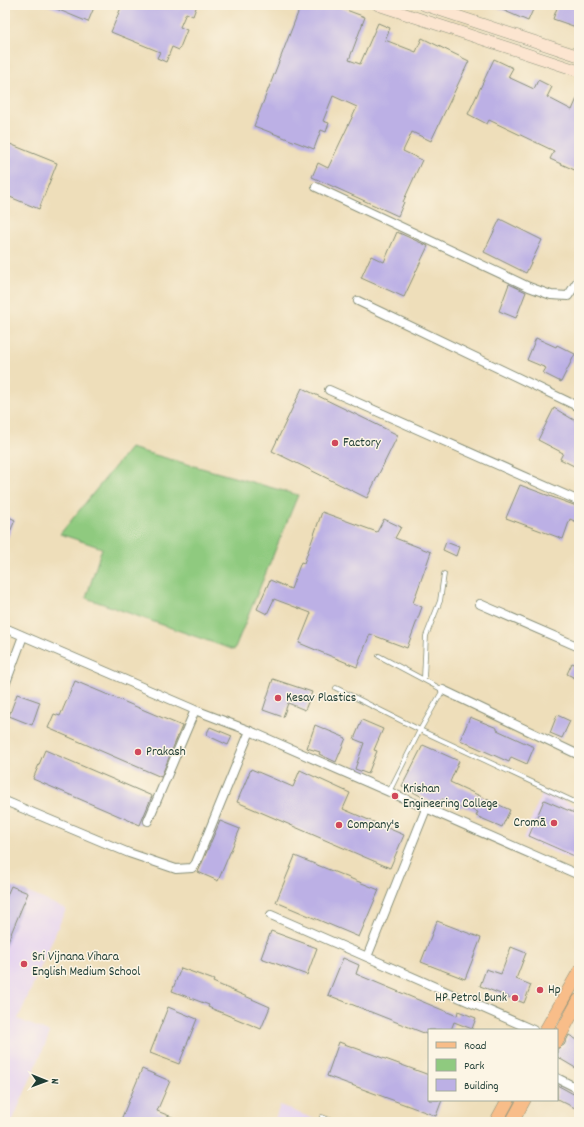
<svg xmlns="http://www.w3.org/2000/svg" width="584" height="1127" font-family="Dekko,sans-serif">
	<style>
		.built { fill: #e5d3f0 }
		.green { fill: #8fca7f; stroke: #57845a }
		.building { fill: #bcb0e5 }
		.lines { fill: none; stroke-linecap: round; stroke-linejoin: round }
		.lane-casing { stroke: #868e77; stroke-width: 5.5 }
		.street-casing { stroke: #868e77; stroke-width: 10 }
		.secondary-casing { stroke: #868e77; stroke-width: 12 }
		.primary-casing { stroke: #868e77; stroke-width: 14 }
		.lane { stroke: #fff; stroke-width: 4 }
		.street { stroke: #fff; stroke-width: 8 }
		.secondary { stroke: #fce5d0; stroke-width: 11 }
		.primary { stroke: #f8bd89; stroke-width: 13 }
		.poi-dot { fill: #d1495b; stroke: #fcf5e5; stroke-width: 1.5 }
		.labels { text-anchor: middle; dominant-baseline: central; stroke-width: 3; stroke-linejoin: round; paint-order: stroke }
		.poi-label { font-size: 13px; fill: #1f3d34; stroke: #fcf5e5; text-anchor: start }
	</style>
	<rect width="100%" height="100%" fill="#fcf5e5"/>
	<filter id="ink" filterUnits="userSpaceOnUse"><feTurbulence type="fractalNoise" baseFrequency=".025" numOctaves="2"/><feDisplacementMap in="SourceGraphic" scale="8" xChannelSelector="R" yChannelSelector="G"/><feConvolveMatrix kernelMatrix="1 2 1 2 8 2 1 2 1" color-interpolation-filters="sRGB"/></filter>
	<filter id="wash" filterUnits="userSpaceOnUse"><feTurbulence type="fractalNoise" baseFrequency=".012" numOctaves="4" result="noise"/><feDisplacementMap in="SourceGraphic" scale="16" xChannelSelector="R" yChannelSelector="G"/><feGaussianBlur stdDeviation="0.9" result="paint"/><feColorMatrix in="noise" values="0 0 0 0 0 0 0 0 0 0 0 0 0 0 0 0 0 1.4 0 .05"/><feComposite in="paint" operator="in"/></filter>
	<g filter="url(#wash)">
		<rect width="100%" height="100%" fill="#eedeba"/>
		<path class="built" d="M543 791 579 808V863L523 839Z
			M10 885 66 909 18 1019 50 1033 12 1122H5V895Z
			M280 1105 321 1122H274Z"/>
		<path class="green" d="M130 448 298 495 234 650 86 598 102 548 60 534Z"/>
		<g id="blocks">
			<path class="building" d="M47 5H95L88 22Z
				M122 5H197L193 16 186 13 180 27 187 30 179 50 172 47 166 62 157 58 160 52 111 32Z
				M301 5H333L365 17 349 60 360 64 378 23 390 28 385 40 416 52 422 38 469 61 431 141 412 132 403 151 422 160 403 202H404L398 216 312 177 318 163 328 168 357 107 333 96 323 121 329 123 326 132 321 130 314 149 254 126Z
				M491 5H535L528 21Z
				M558 5H579V28L553 19Z
				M494 59 513 68 508 77 534 89 538 80 552 87 547 97 572 110 579 94V172L550 159 554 151 489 120 487 124 468 114Z
				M5 142 57 163 39 209 5 195Z
				M500 219 542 240 526 273 484 252Z
				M397 232 428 246 404 297 361 278 371 256 384 262Z
				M509 284 526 292 516 318 499 311Z
				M536 338 556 347 557 345 575 354 561 382 543 373 546 368 527 360Z
				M302 388 398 435 367 498 272 451Z
				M554 408 579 423V462L576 467 560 459 563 453 538 440Z
				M520 485 579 507V523L570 519 563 539 506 518Z
				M322 512 377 532 384 519 401 527 395 538 431 552 413 603 422 607 407 648 370 634 357 667 299 643 311 613 274 599 267 614 257 609 270 580 291 589 301 562 304 563Z
				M5 515 15 520 5 544Z
				M446 542 459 547 456 556 443 550Z
				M572 663 579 666 575 678 567 674Z
				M273 679 312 692 305 710 288 703 283 717 263 710Z
				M75 681 182 726 161 777 48 728 54 714 60 716Z
				M17 694 40 702 32 725 9 716Z
				M557 715 570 721 562 738 550 733Z
				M470 717 497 728V730L534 747 527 764 511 757 509 762 460 740Z
				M362 720 383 729 374 750 377 751 368 774 355 769 364 743 354 739Z
				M315 725 346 738 336 762 319 754 320 752 307 748Z
				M210 727 232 736 228 745 206 735Z
				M423 745 459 761 450 782 510 810 502 827 476 816 478 812 462 806 461 808 442 799 439 806 402 786Z
				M45 750 152 796 140 825 33 779Z
				M251 769 293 787 300 770 350 793 343 809 404 835 390 868 237 802Z
				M544 800 579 815V858L529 836Z
				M220 821 240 829 218 881 198 872Z
				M295 856 379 890 359 937 276 902Z
				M11 886 28 893 5 948V900Z
				M437 921 481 938 465 979 421 962Z
				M271 931 317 948 307 975 261 958Z
				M511 947 526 953 516 979 531 985 524 1003 480 986 486 969 501 974Z
				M343 958 359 965 356 974 457 1016 458 1011 476 1018 472 1029 454 1022 451 1030H429V1035L328 995Z
				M181 968 214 980 213 982 270 1007 261 1029 208 1007 209 1005 172 991Z
				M168 1007 197 1019 179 1064 150 1053Z
				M569 1035 579 1041V1070L557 1057V1049L564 1045Z
				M339 1042 429 1075V1100H442L436 1116 327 1076Z
				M142 1069 170 1081 157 1111 185 1122H120Z
				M557 1085 579 1097V1110L557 1099Z"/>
		</g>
	</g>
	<g filter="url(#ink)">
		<use href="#blocks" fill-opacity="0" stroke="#868e77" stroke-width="1"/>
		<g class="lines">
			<g class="lane-casing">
				<path id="lane" d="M379 656 443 690 420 730 389 792
					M424 678 426 636 440 601 444 574
					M336 688 420 730 579 804
					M322 1117 335 1122"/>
			</g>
			<g class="street-casing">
				<path id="street" d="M316 187 529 287 551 295 568 296 579 279
					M358 301 579 407
					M329 390 579 501
					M480 604 579 647
					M5 628 195 710 250 731 579 875
					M5 685 23 636
					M443 690 579 755
					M5 801 129 853 176 869 192 868 196 863 250 731
					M426 809 367 957 533 1030
					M148 821 195 710
					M271 915 367 957
					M557 1078 579 1089"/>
			</g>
			<g class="secondary-casing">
				<path id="secondary" d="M378 5 579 71
					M424 5 579 56"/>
			</g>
			<g class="primary-casing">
				<path id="primary" d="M546 1030 579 972
					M557 1041 579 1000
					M496 1122 508 1100
					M512 1122 524 1100"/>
			</g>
			<use href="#lane" class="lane"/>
			<use href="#street" class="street"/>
			<use href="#secondary" class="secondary"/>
			<use href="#primary" class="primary"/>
		</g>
	</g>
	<g class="poi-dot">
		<circle cx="335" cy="443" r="4"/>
		<circle cx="278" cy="698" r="4"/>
		<circle cx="138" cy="752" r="4"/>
		<circle cx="395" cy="796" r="4"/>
		<circle cx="554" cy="823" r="4"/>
		<circle cx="339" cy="825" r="4"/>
		<circle cx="24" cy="964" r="4"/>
		<circle cx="540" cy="990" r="4"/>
		<circle cx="515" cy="998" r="4"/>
	</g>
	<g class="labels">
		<g class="poi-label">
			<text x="343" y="443">Factory</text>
			<text x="286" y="698">Kesav Plastics</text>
			<text x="146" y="752">Prakash</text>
			<text x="403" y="789">Krishan<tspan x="403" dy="15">Engineering College</tspan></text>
			<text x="546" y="823" text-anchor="end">Cromā</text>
			<text x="347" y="825">Company's</text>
			<text x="32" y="957">Sri Vijnana Vihara<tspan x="32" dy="15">English Medium School</tspan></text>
			<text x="548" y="990">Hp</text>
			<text x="507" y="998" text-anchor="end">HP Petrol Bunk</text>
		</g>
	</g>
	<rect width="584" height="1127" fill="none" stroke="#fcf5e5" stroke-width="20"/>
	<rect x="428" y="1029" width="130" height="72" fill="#fcf5e5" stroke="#a4ab9e"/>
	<rect x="436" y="1042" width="20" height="6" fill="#f8bd89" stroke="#a4ab9e"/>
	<text x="464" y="1049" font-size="12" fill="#1f3d34">Road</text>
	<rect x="436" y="1059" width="20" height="12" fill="#8fca7f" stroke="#a4ab9e"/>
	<text x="464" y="1069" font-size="12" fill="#1f3d34">Park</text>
	<rect x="436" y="1079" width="20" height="12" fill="#bcb0e5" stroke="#a4ab9e"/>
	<text x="464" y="1089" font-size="12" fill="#1f3d34">Building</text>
	<g transform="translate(46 1081) rotate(91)" stroke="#fcf5e5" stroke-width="3" paint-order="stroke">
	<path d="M0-3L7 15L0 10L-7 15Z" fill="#1f3d34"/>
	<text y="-6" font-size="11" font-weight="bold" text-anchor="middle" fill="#1f3d34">N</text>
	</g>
</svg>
